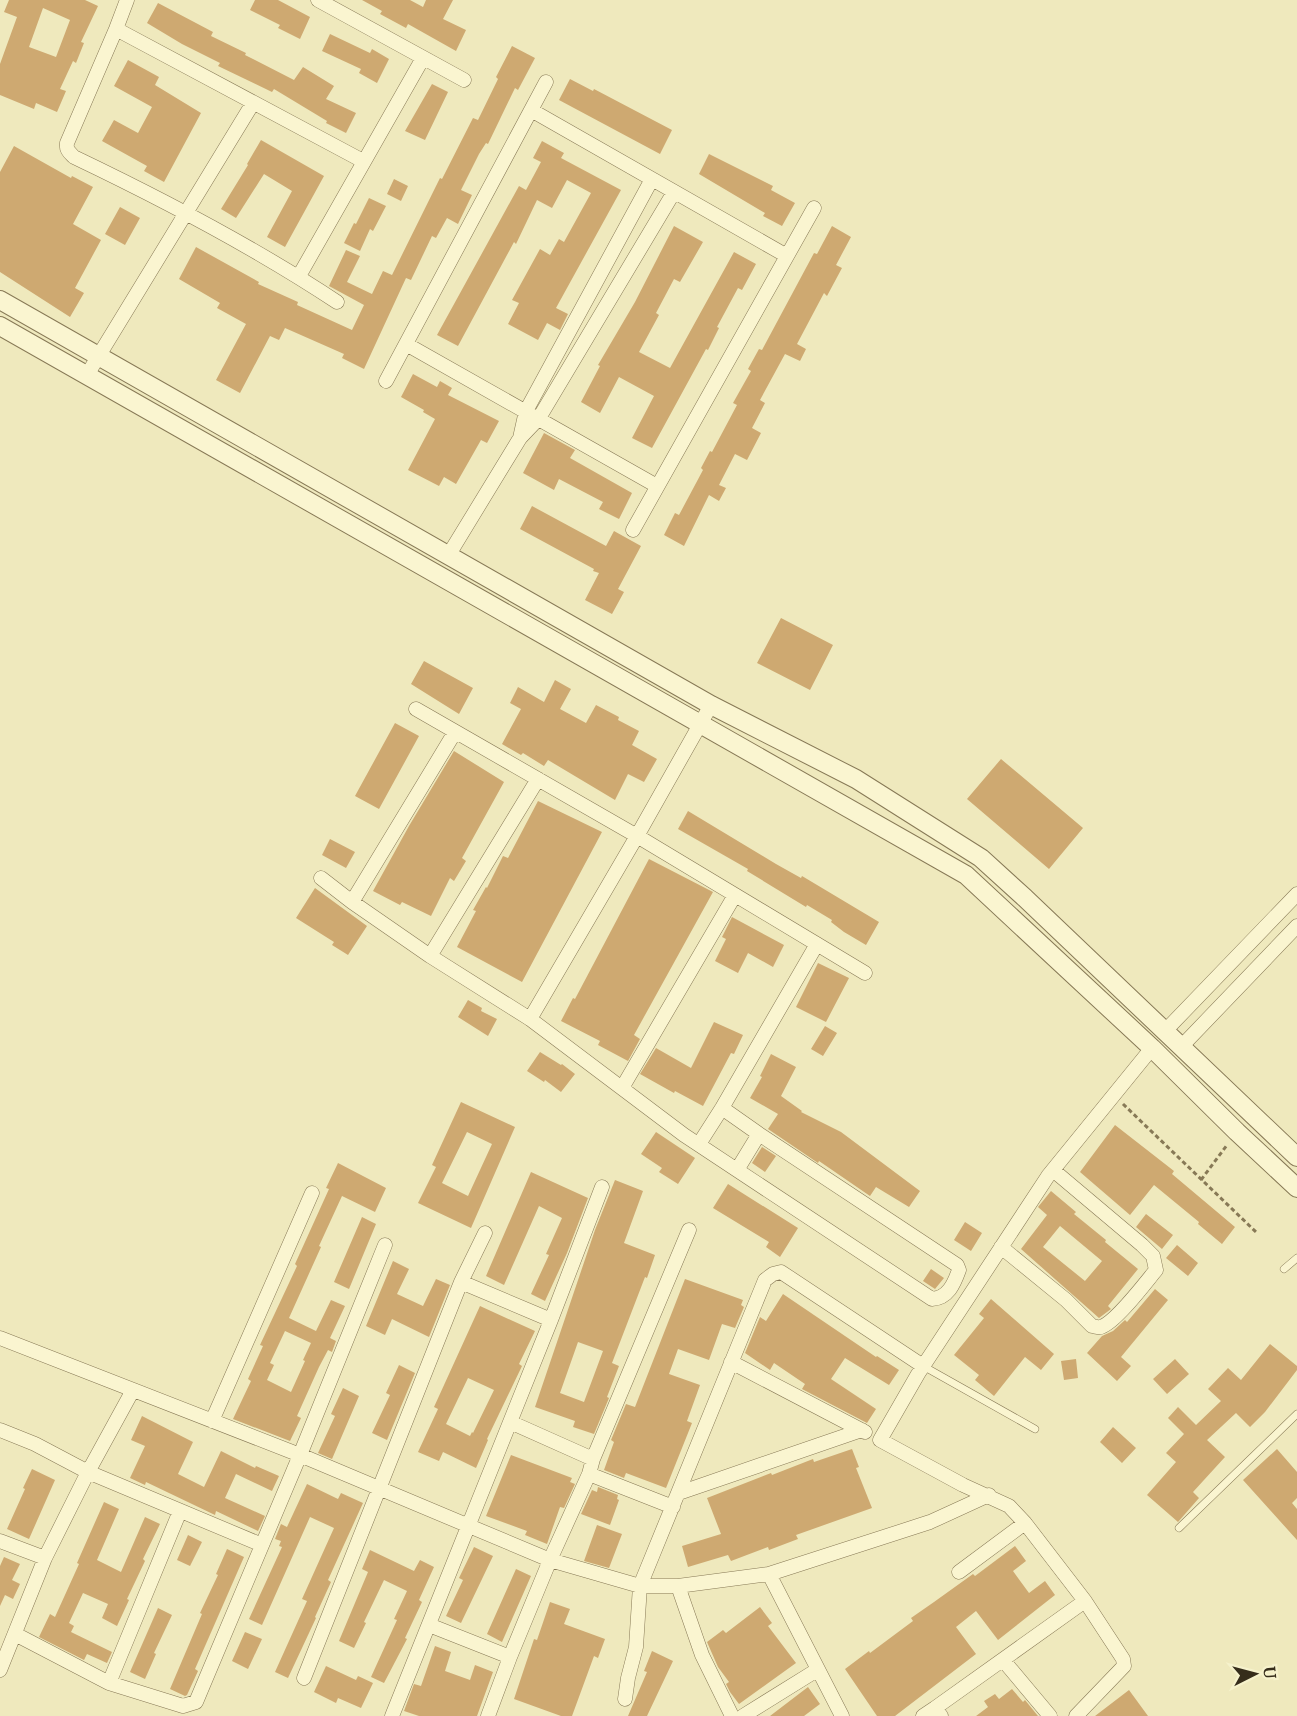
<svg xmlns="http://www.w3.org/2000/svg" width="1297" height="1716" font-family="Merriweather,serif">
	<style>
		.building { fill: #cea971; fill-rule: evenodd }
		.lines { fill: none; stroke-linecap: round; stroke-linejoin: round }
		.service-casing { stroke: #877956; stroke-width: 8 }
		.minor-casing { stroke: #877956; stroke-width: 15 }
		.tertiary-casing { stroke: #877956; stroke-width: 20 }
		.path { stroke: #877956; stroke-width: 3; stroke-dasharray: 4.5 3; stroke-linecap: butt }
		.service { stroke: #faf5d0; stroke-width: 7 }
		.minor { stroke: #faf5d0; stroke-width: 14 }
		.tertiary { stroke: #faf5d0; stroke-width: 18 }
	</style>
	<rect width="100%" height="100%" fill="#efe9bd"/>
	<path class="building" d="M9 0H85L98 6 81 42 84 43 76 63 73 61 60 89 66 91 57 112 36 103 34 109 0 95V64L17 17 4 12ZM43 8 70 20 56 57 29 47Z
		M255 0H278L310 17 300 39 278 28 280 25 250 10Z
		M362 0H410L423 7 426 0H453L443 19 466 30 456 51 408 24 406 28 380 14 382 11Z
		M158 3 213 32 211 36 246 53 245 55 294 80 303 67 334 86 326 99 356 113 346 133 326 123 327 121 274 89 272 92 218 66 220 63 182 44 147 23Z
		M330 34 370 53 372 49 389 59 377 83 359 73 361 69 322 51Z
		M512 46 535 58 518 90 515 88 488 144 486 143 479 154 461 190 472 195 458 224 447 218 436 238 432 236 411 280 406 278 364 369 342 358 344 354 285 328 279 340 270 336 240 393 216 380 246 324 217 308 220 303 179 279 196 247 259 282 258 284 298 302 297 305 352 330 364 305 329 286 346 250 360 256 347 282 372 294 383 271 392 275 440 178 442 179 473 118 478 120 498 79 496 77Z
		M128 60 159 77 155 85 201 113 164 182 144 171 147 166 102 141 114 120 138 133 152 107 114 86Z
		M570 79 593 91 594 89 672 130 660 154 559 100Z
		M432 84 448 92 425 140 405 131Z
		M261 140 324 176 285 247 267 237 292 191 264 174 236 218 221 209 248 165 247 164Z
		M542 141 564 153 561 158 621 190 556 308 568 314 560 330 547 323 538 340 508 324 519 303 512 300 540 249 550 255 559 239 564 242 591 193 567 180 552 208 537 200 516 244 514 242 458 346 437 335 519 186 526 190 541 162 533 158Z
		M14 146 71 178 72 176 93 187 73 224 101 240 75 288 84 293 70 317 0 272V172Z
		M709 154 773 186 771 190 795 203 782 226 763 216 765 213 699 174Z
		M394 179 408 186 401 201 387 194Z
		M369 198 386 206 373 231 370 229 360 251 344 243 354 223 356 224Z
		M120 207 140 218 125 245 105 234Z
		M674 226 703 242 680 282 674 279 656 313 659 315 639 352 670 368 734 252 756 264 742 290 738 288 717 327 719 328 708 350 706 349 652 448 632 438 654 396 619 377 600 413 581 402 600 366 598 365 635 302Z
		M832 226 851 237 836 265 842 268 827 296 824 293 797 344 806 349 800 361 785 354 760 400 765 403 752 428 761 433 747 460 735 454 719 485 726 488 719 501 709 495 684 546 664 535 675 513 679 515 703 470 701 468 710 451 712 452 737 405 733 403 751 371 748 369 759 349 762 350 814 253 817 254Z
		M413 374 437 387 440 381 452 388 448 395 499 421 487 443 481 440 456 484 444 477 439 486 408 470 435 419 423 412 424 410 401 397Z
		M544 433 575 450 570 458 632 493 619 519 599 509 603 502 559 479 554 490 523 473Z
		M532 506 606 546 614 531 641 546 618 589 624 592 612 614 585 600 599 573 593 571 594 569 520 529Z
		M781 618 833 645 810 690 757 663Z
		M424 661 473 688 459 714 411 684Z
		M555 680 571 689 560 709 586 723 596 705 619 717 618 720 639 731 632 745 657 759 644 782 628 774 615 800 548 760 544 766 523 753 521 755 502 744 521 709 510 703 518 687 544 702Z
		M395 723 419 736 379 809 355 796Z
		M454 751 504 782 462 858 466 861 454 881 450 878 431 916 402 902 400 905 373 891 409 826Z
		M1001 759 1083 828 1049 869 967 799Z
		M538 801 602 832 522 982 457 947 476 911 473 910 486 887 487 888 503 856 508 858Z
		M688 811 776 864 801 878 802 876 879 922 866 945 844 932 831 922 832 920 807 905 806 907 747 871 748 869 678 829Z
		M330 839 355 852 346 868 322 855Z
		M649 859 713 892 634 1035 640 1039 628 1061 598 1045 600 1041 561 1021 573 998 575 999Z
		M315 888 367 926 348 955 332 945 334 942 296 918Z
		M732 917 784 945 773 967 748 953 738 973 715 961 726 939 722 937Z
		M818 963 849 978 826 1022 796 1007Z
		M468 1000 482 1008 481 1011 497 1019 488 1036 458 1017Z
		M714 1022 743 1035 734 1054 731 1053 703 1106 675 1091 674 1093 640 1074 656 1048 691 1068Z
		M825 1026 837 1033 823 1056 811 1049Z
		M540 1052 561 1065 562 1064 575 1074 561 1092 545 1080 544 1082 527 1071Z
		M771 1054 796 1067 781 1096 802 1111 801 1112 841 1132 920 1191 909 1207 876 1187 870 1196 819 1161 818 1163 768 1129 778 1114 750 1098 762 1077 760 1076Z
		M461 1102 515 1127 471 1228 418 1203 436 1167 432 1165ZM467 1132 492 1144 468 1196 442 1183Z
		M1115 1125 1174 1171 1172 1174 1235 1227 1222 1244 1198 1224 1199 1222 1154 1185 1130 1215 1080 1172Z
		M656 1132 695 1158 678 1184 659 1172 662 1168 641 1154Z
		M762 1147 776 1156 765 1172 752 1163Z
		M338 1163 386 1188 375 1212 342 1196 319 1246 321 1247 289 1318 316 1331 331 1300 345 1306 330 1338 336 1341 332 1352 328 1350 319 1367 297 1416 301 1418 290 1441 233 1419 251 1381 248 1379 263 1346 260 1345 297 1266 295 1264 329 1189 326 1188ZM285 1331 311 1343 303 1360 305 1361 291 1392 267 1380 274 1365 270 1363Z
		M531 1172 588 1198 567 1253 545 1301 531 1294 549 1255 546 1254 562 1218 539 1206 504 1285 486 1276Z
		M615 1180 643 1191 624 1243 655 1255 647 1278 645 1277 612 1363 619 1366 607 1397 609 1398 594 1434 573 1427 575 1421 535 1407 595 1230ZM578 1342 603 1351 584 1402 560 1393Z
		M728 1184 798 1228 780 1257 766 1247 769 1242 713 1208Z
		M1051 1191 1076 1212 1074 1214 1106 1240 1105 1242 1138 1269 1108 1306 1111 1309 1099 1318 1021 1249 1047 1215 1038 1207ZM1060 1226 1102 1261 1085 1281 1043 1247Z
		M1146 1214 1173 1235 1162 1249 1136 1227Z
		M362 1217 376 1224 349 1289 334 1282Z
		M965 1222 982 1233 971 1251 954 1240Z
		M1177 1245 1198 1263 1188 1276 1166 1258Z
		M393 1261 409 1269 397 1294 423 1306 436 1279 450 1285 429 1337 392 1319 385 1335 366 1326Z
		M931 1269 944 1278 935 1289 923 1281Z
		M685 1279 743 1300 741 1305 744 1307 735 1328 722 1324 709 1360 678 1349 669 1374 700 1385 687 1421 692 1423 666 1488 626 1473 624 1478 604 1470 614 1442 611 1440 626 1404 635 1407Z
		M1155 1289 1168 1300 1121 1357 1131 1366 1117 1381 1087 1353 1102 1336 1113 1331 1125 1320 1127 1322Z
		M783 1294 876 1357 877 1356 899 1370 889 1385 845 1358 831 1379 876 1409 867 1423 802 1389 805 1384 774 1363 770 1370 745 1353 760 1317 766 1321Z
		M991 1299 1054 1354 1041 1370 1025 1357 994 1396 975 1380 979 1375 954 1355 984 1318 979 1314Z
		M480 1306 535 1331 519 1364 522 1366 487 1439 488 1440 476 1468 443 1452 439 1461 418 1452 438 1409 434 1407ZM468 1378 494 1390 473 1433 472 1432 470 1436 446 1424Z
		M1270 1344 1297 1366V1370L1265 1412 1250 1427 1236 1413 1207 1440 1225 1457 1193 1492 1199 1498 1178 1522 1147 1495 1176 1462 1166 1453 1184 1434 1168 1418 1178 1407 1196 1425 1221 1401 1208 1389 1228 1368 1241 1380Z
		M1076 1359 1078 1378 1064 1380 1061 1361Z
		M1175 1359 1189 1374 1167 1394 1153 1379Z
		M399 1365 415 1373 387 1440 372 1433 390 1395 386 1393Z
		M343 1388 359 1396 332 1459 318 1453 335 1416 331 1414Z
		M142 1416 193 1442 178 1474 204 1487 221 1451 255 1468 256 1466 279 1476 272 1491 236 1474 225 1498 265 1516 258 1531 216 1511 215 1515 146 1482 145 1485 130 1478 145 1446 131 1440Z
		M1113 1427 1136 1448 1122 1463 1100 1442Z
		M852 1449 859 1467 856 1468 872 1508 796 1535 798 1539 769 1550 768 1547 731 1561 728 1555 688 1567 682 1546 721 1534 707 1498 771 1473 772 1475 813 1459 814 1462Z
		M1277 1449 1297 1472V1498L1292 1503 1297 1509V1540L1243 1480Z
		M511 1455 572 1478 570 1482 575 1484 564 1508 560 1507 547 1544 525 1535 527 1531 486 1516Z
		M32 1469 55 1480 29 1539 7 1529 25 1489 23 1488Z
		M307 1484 338 1499 341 1493 363 1503 328 1580 331 1582 315 1617 316 1618 288 1678 275 1672 307 1601 302 1599 334 1528 310 1517 262 1625 249 1619 282 1547 279 1546 281 1541 275 1539 281 1524 287 1527Z
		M598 1487 618 1495 617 1499 619 1500 610 1525 581 1514 592 1490 597 1492Z
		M104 1502 119 1509 97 1560 121 1572 145 1517 160 1524 143 1559 145 1561 127 1599 129 1600 117 1626 102 1618 108 1604 83 1593 69 1623 74 1626 71 1632 112 1652 107 1663 87 1654 84 1660 39 1637 50 1614 55 1617 79 1564 77 1563Z
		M597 1525 622 1534 609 1568 584 1561Z
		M188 1535 202 1542 190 1566 177 1560Z
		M1015 1546 1026 1561 1013 1571 1029 1593 1045 1581 1055 1595 998 1640 976 1611 956 1627 976 1654 895 1716H877L845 1669 869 1651 870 1653 913 1621 911 1618 934 1602 973 1574 975 1576Z
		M474 1547 493 1556 461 1623 446 1616 463 1580 459 1578Z
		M227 1549 244 1557 195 1669 198 1671 187 1695 185 1696 170 1689 202 1614 200 1613 218 1575 216 1574Z
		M370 1550 414 1571 420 1560 434 1567 419 1600 422 1602 405 1638 407 1639 384 1683 371 1677 397 1620 394 1619 407 1591 384 1580 364 1622 366 1623 354 1648 339 1641 368 1572 362 1569Z
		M4 1557 20 1564 12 1580 20 1584 13 1599 5 1595 0 1606V1566Z
		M516 1569 531 1576 502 1642 487 1634Z
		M550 1602 570 1609 564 1624 605 1639 598 1658 594 1656 572 1716H561L514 1699 534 1639 537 1640Z
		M760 1607 772 1623 768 1626 796 1663 739 1704 730 1692 726 1684 729 1682 718 1667 707 1642 723 1630 726 1633Z
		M158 1608 172 1615 154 1653 156 1654 145 1679 130 1672Z
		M245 1632 262 1639 248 1669 232 1661Z
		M435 1646 451 1652 445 1671 470 1680 475 1665 493 1672 477 1716H419L404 1711 414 1684 421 1686Z
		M652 1651 673 1661 647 1716H628L647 1672 644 1671Z
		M326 1666 356 1680 358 1676 373 1683 361 1708 338 1698 336 1703 314 1692Z
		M808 1687 820 1704 804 1716H770Z
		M1012 1689 1023 1702 1025 1700 1038 1716H976L988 1707 984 1701 995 1694 999 1699Z
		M1129 1690 1148 1716H1095Z"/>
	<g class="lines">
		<g class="service-casing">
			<path id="service" d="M1284 1269 1297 1258
				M923 1366 1035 1429
				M1179 1528 1297 1414"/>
		</g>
		<g class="minor-casing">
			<path id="minor" d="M127 0 116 29 67 143C66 150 69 152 74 157 164 200 254 247 337 302
				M318 0 464 80
				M116 29 363 161
				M531 110 787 256
				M299 276 423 58
				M406 344 657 486
				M87 375 253 103
				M386 381 546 82
				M520 438 526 411 652 179
				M633 530 814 208
				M448 556 520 438 539 418 674 192
				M711 705 637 836 865 973
				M416 709 637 836 530 1019 684 1135 932 1299C948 1298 954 1284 959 1270L957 1265 759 1134 722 1108
				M455 732 352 902 430 956 530 1019
				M321 878 352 902
				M430 956 538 779
				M1166 1030 1297 894
				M1181 1047 1297 926
				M622 1088 735 895
				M699 1144 722 1108 817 944
				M737 1170 759 1134
				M1001 1247 1066 1300 1092 1326C1095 1326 1098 1328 1101 1327 1116 1322 1146 1282 1156 1270L1153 1256 1142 1245 1053 1170
				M461 1282 551 1320
				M0 1338 300 1455 550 1560 640 1586H678L769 1574 930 1522 989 1495
				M731 1362 865 1432
				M212 1421 312 1193
				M510 1422 593 1459
				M0 1430 35 1444 88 1472 262 1545
				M589 1474 673 1507
				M679 1493 862 1430
				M0 1541 45 1558
				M959 1572 1025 1523
				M769 1574 842 1716
				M678 1586 702 1655 732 1716
				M429 1625 510 1657
				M15 1634 109 1683 183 1706 196 1702 300 1455 385 1245
				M1003 1660 1050 1716
				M0 1670 45 1558 88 1472 133 1390
				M304 1678 461 1282 485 1233
				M109 1683 180 1511
				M625 1699 628 1678 636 1647 640 1586 765 1280 773 1274 781 1272 923 1366
				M935 1708 1085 1601
				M392 1716 551 1320 602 1187
				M488 1716 510 1657 550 1560 589 1474 593 1459 689 1230
				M743 1716 817 1670
				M923 1716 935 1708 941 1716
				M1076 1716 1124 1666 1123 1659 1085 1601 1025 1523 1009 1506 963 1485 880 1440 918 1374 1048 1176 1152 1048"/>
		</g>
		<g class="tertiary-casing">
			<path id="tertiary" d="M0 300 711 705 856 779 981 858 1025 898 1297 1157
				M0 326 966 875 1152 1048 1237 1132 1297 1188"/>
		</g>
		<path class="path" d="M1123 1104 1256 1232
			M1201 1180 1227 1145"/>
		<use href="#service" class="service"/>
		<use href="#minor" class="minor"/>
		<use href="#tertiary" class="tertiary"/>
	</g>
	<g transform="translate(1255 1674) rotate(84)" stroke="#f6f2cc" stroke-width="4.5" paint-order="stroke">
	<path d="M0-4.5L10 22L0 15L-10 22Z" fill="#362d1b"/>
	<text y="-9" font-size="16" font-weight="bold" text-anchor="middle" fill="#362d1b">U</text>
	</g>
</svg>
